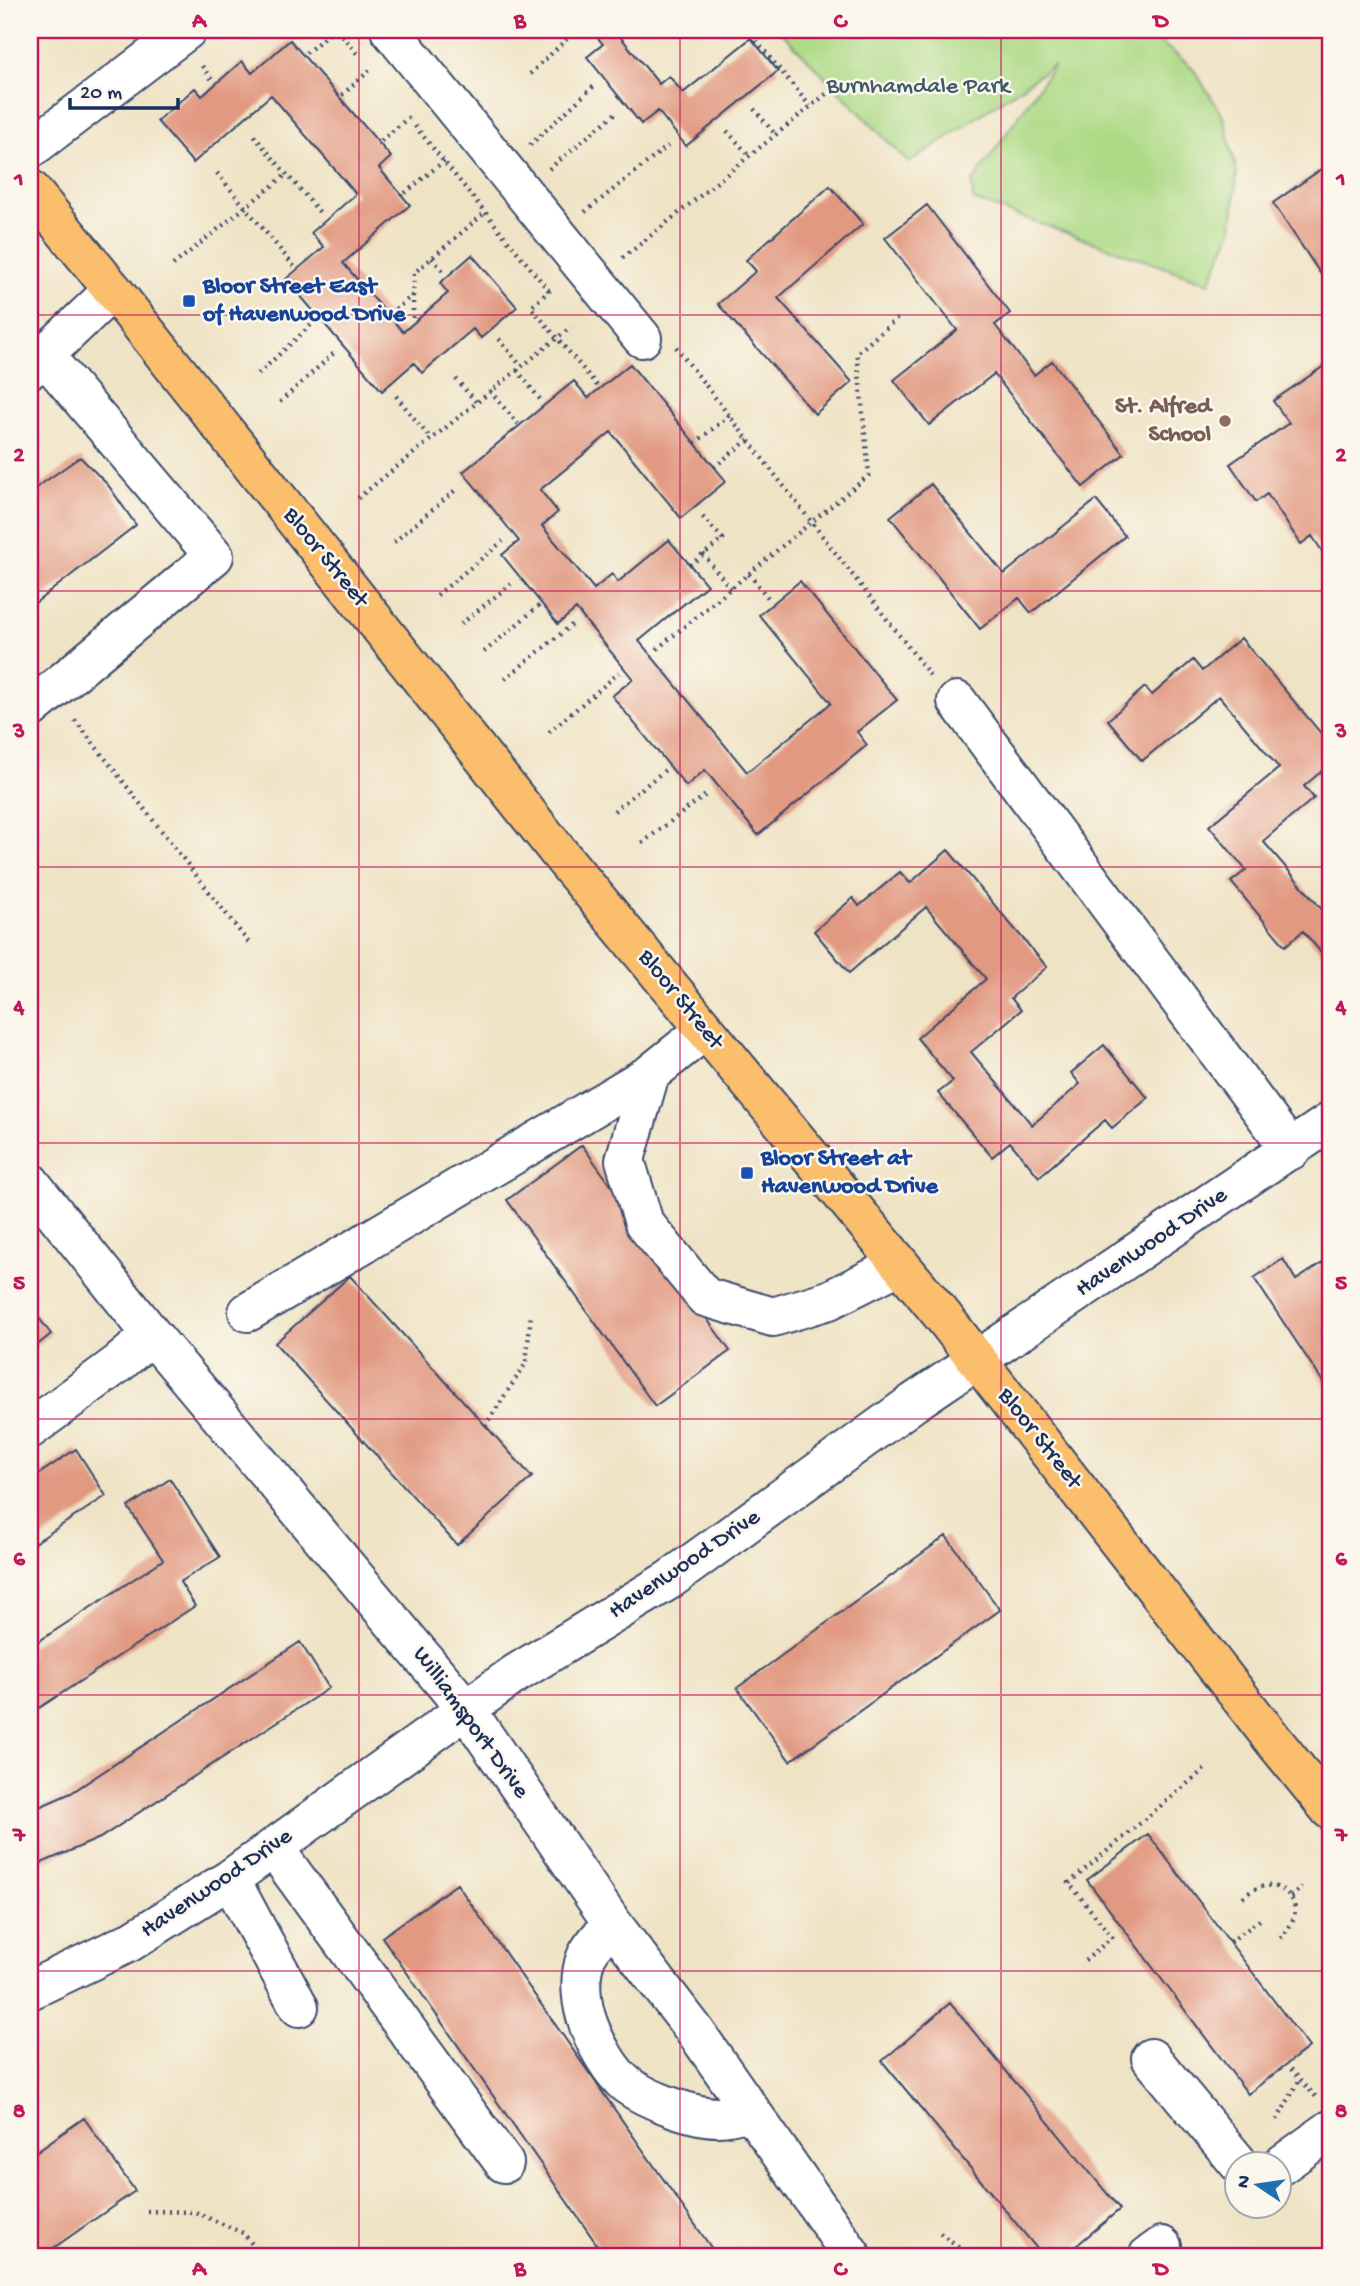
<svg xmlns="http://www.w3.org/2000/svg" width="1360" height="2286" font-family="'Gochi Hand',sans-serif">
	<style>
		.green { fill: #adda86; stroke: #648472; stroke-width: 2 }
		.building { fill: #e19981 }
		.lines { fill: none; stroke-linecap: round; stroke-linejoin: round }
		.minor-casing { stroke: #3b4a6d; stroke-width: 42 }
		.major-casing { stroke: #3b4a6d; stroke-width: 42 }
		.path { stroke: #3b4a6d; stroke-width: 4.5; stroke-dasharray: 2 5; stroke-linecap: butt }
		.minor { stroke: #fff; stroke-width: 38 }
		.major { stroke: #fabe6d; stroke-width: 38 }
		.grid { fill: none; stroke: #c2185b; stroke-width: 2; stroke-opacity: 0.55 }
		.transit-dot { fill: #1a4fb4; stroke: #fbf7ec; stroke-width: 2.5 }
		.education-dot { fill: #8d6e63; stroke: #fbf7ec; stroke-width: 2.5 }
		.labels { text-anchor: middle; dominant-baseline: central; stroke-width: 5; stroke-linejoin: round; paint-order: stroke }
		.park-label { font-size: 24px; fill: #405a68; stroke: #fbf7ec }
		.transit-label { font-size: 24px; font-weight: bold; fill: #164399; stroke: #fbf7ec; text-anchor: start }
		.education-label { font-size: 24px; font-weight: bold; fill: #785e54; stroke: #fbf7ec; text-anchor: end }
		.street-label { font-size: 24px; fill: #1b2f5e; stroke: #fbf7ec }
		.neatline { fill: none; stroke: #c2185b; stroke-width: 2.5 }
		.grid-label { font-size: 23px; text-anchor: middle; font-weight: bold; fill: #c2185b }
	</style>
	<rect width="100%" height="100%" fill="#fbf7ec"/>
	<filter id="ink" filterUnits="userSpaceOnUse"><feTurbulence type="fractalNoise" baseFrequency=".0143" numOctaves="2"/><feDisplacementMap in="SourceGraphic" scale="14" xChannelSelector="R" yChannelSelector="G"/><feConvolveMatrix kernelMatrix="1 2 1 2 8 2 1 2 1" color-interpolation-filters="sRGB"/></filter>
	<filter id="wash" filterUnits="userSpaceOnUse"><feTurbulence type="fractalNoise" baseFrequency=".00686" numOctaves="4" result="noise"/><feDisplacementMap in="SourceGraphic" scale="28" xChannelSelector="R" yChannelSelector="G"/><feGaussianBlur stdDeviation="1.57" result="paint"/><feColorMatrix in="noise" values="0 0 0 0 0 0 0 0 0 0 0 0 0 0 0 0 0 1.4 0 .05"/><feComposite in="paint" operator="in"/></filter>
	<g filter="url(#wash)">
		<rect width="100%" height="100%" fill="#efe3c5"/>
		<path class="green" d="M779 30 1146 31 1192 67 1223 116 1237 172 1232 230 1209 283 973 200 972 183 1054 65 909 163Z"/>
		<g id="blocks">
			<path class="building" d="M591 30H624L618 34 659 84 669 76 683 93 751 38 778 71 686 146 658 111 641 124 587 57 603 44Z
				M290 40 391 157 379 168 410 205 343 263 403 332 448 293 440 283 472 255 517 307 481 338 473 329 422 373 414 363 382 391 286 279 324 247 311 233 356 194 271 95 193 163 157 121 195 88 202 96 242 61 252 73Z
				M1330 163V288L1273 203Z
				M830 186 863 224 778 298 852 382 815 414 718 304 756 271 746 260Z
				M927 205 1010 313 995 325 1034 375 1052 361 1124 454 1083 487 994 374 929 425 894 380 957 330 885 238Z
				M1330 362V563L1312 536 1301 544 1267 494 1256 502 1230 464 1289 423 1273 401Z
				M630 364 726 481 681 518 611 432 540 490 558 512 542 526 594 589 612 574 618 582 669 540 690 565 707 585 639 641 747 772 831 703 759 615 800 581 897 700 857 732 867 745 758 835 705 770 686 786 612 696 633 679 576 609 558 624 502 555 519 541 463 472 574 381 588 398Z
				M80 457 108 485 136 525 30 607V492Z
				M931 484 1004 574 1096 500 1125 536 1031 613 1019 598 980 629 890 517Z
				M1241 638 1330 744V764L1304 786 1314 798 1263 841 1325 913 1330 909V963L1303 931 1285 946 1231 882 1246 870 1209 826 1279 768 1219 696 1142 761 1108 720 1145 687 1152 695 1193 660 1202 671Z
				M948 850 1047 967 1011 998 1021 1010 971 1052 1032 1125 1080 1084 1071 1073 1104 1045 1148 1098 1112 1128 1105 1120 1039 1177 1010 1142 992 1157 938 1093 953 1081 917 1038 986 979 926 907 849 973 814 931 853 898 859 906 900 872 910 883Z
				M582 1145 730 1351 655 1406 507 1200Z
				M1330 1258V1385L1327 1388 1254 1278 1283 1259 1296 1280Z
				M350 1276 532 1477 457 1545 275 1343Z
				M30 1306 51 1334 30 1351Z
				M76 1449 106 1496 30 1546V1480Z
				M170 1479 220 1557 180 1582 195 1606 30 1714V1647L163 1560 128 1507Z
				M946 1536 1000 1610 790 1761 737 1688Z
				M300 1642 329 1688 100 1838 30 1868V1811L71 1793Z
				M1148 1834 1309 2047 1248 2094 1087 1880Z
				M457 1884 717 2256H605L382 1937Z
				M950 2003 1120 2209 1064 2256H1043L882 2061Z
				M84 2118 135 2191 42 2256H30V2156Z"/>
		</g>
	</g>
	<g filter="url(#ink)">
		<use href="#blocks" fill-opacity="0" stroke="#3b4a6d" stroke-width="2"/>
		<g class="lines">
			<g class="minor-casing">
				<path id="minor" d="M390 30 642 338
					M30 149 187 30
					M30 369 113 290
					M957 701 1291 1150
					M30 709 214 556 44 355
					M650 1074 625 1160 644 1223 705 1297 773 1317 829 1300 899 1265
					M30 1182 152 1335 466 1709 612 1923 695 2031 852 2256
					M248 1312 650 1074 705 1030
					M30 1429 119 1363 152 1335
					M274 1848 504 2163
					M230 1879 299 2007
					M612 1923C604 1933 591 1945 586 1957 578 1979 581 2005 589 2026 596 2045 611 2072 627 2085 648 2100 693 2117 718 2117 729 2117 740 2113 750 2111
					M30 1990 130 1942 230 1879 515 1674 669 1580 913 1403 1330 1122
					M1151 2058 1239 2164
					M1280 2166 1330 2130
					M1148 2256 1162 2246"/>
			</g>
			<g class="major-casing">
				<path id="major" d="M30 189 113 290 559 853 942 1315 1274 1741 1330 1810"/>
			</g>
			<path class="path" d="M338 30 359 56
				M747 30 810 106
				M306 53 333 30
				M202 66 212 80
				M530 74 574 32
				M342 95 370 70
				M754 109 775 134
				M415 126 549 291
				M727 131 749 155
				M254 136 322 215
				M381 141 409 117
				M530 145 594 86
				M549 169 617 112
				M217 173 297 270
				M405 193 444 161
				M585 212 668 146
				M432 258 445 273
				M623 258 841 82
				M173 265 287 174
				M550 290 531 307 600 389
				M413 295V318
				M390 314 413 295 414 273 486 212
				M499 339 521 366
				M676 347 930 675
				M517 370 543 403
				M258 374 312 324
				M456 379 476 402
				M490 391 518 424
				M396 396 431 439
				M280 402 335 352
				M695 443 730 415
				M714 467 748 440
				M358 498 571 327
				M394 542 458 488
				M703 554 731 589
				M690 565 723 539 701 515
				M749 574 769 599
				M437 595 503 541
				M461 624 511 584
				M657 649 869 475 857 353 901 315
				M484 652 541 604
				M505 679 573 624
				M75 720 249 943
				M549 732 619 673
				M614 811 665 770
				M642 843 707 794
				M485 1426 526 1363 531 1314
				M1243 1897C1247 1894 1253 1889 1258 1888 1276 1880 1299 1895 1294 1916 1292 1925 1285 1933 1279 1940
				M1291 1897 1302 1887
				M1230 1942 1261 1919
				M1085 1961 1112 1937 1069 1883 1206 1768
				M1291 2069 1316 2097
				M1277 2120 1300 2079
				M147 2211 195 2212 243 2233 262 2256
				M940 2233 972 2256"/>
			<use href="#minor" class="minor"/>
			<use href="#major" class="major"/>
		</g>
	</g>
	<path class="grid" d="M359 30V2256M680 30V2256M1001 30V2256M30 315H1330M30 591H1330M30 867H1330M30 1143H1330M30 1419H1330M30 1695H1330M30 1971H1330"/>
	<g class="transit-dot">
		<rect x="182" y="294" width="14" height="14" rx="3.5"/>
		<rect x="740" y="1166" width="14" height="14" rx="3.5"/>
	</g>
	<circle class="education-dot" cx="1225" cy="421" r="7"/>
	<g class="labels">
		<g class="park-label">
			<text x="918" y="87">Burnhamdale Park</text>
		</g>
		<g class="transit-label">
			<text x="203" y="287">Bloor Street East<tspan x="203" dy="28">of Havenwood Drive</tspan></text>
			<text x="761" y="1159">Bloor Street at<tspan x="761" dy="28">Havenwood Drive</tspan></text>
		</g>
		<g class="education-label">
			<text x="1211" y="407">St. Alfred<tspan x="1211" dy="28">School</tspan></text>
		</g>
		<g class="street-label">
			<text transform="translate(325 558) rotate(51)">Bloor Street</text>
			<text transform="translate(680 1000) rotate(51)">Bloor Street</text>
			<text transform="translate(1152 1243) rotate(-34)">Havenwood Drive</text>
			<text transform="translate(1039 1439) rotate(52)">Bloor Street</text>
			<text transform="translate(685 1565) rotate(-34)">Havenwood Drive</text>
			<text transform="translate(470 1723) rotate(54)">Williamsport Drive</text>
			<text transform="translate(217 1884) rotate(-34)">Havenwood Drive</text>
		</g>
	</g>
	<rect width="1360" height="2286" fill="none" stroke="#fbf7ec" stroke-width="77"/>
	<g transform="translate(1258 2185) rotate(283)"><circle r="33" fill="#fbf7ec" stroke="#a1a7b3" stroke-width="2"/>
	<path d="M0-5L12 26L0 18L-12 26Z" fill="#1f6fb2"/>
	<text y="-10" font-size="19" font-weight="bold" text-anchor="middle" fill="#1b2f5e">N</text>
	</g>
	<path d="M70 98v10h108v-10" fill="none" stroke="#1b2f5e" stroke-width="3.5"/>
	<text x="80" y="98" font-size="21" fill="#1b2f5e" stroke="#fbf7ec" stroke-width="5" paint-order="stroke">20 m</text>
	<rect x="38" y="38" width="1284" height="2210" class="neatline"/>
	<g class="grid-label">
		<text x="199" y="27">A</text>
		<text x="520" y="27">B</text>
		<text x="840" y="27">C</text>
		<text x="1161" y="27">D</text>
		<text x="19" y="185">1</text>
		<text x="1341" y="185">1</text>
		<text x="19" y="461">2</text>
		<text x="1341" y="461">2</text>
		<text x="19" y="737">3</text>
		<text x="1341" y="737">3</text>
		<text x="19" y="1013">4</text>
		<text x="1341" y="1013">4</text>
		<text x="19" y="1289">5</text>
		<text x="1341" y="1289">5</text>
		<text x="19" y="1565">6</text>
		<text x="1341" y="1565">6</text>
		<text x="19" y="1841">7</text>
		<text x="1341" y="1841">7</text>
		<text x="19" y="2117">8</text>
		<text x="1341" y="2117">8</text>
		<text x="199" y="2275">A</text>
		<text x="520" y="2275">B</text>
		<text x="840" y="2275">C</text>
		<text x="1161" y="2275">D</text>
	</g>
</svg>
